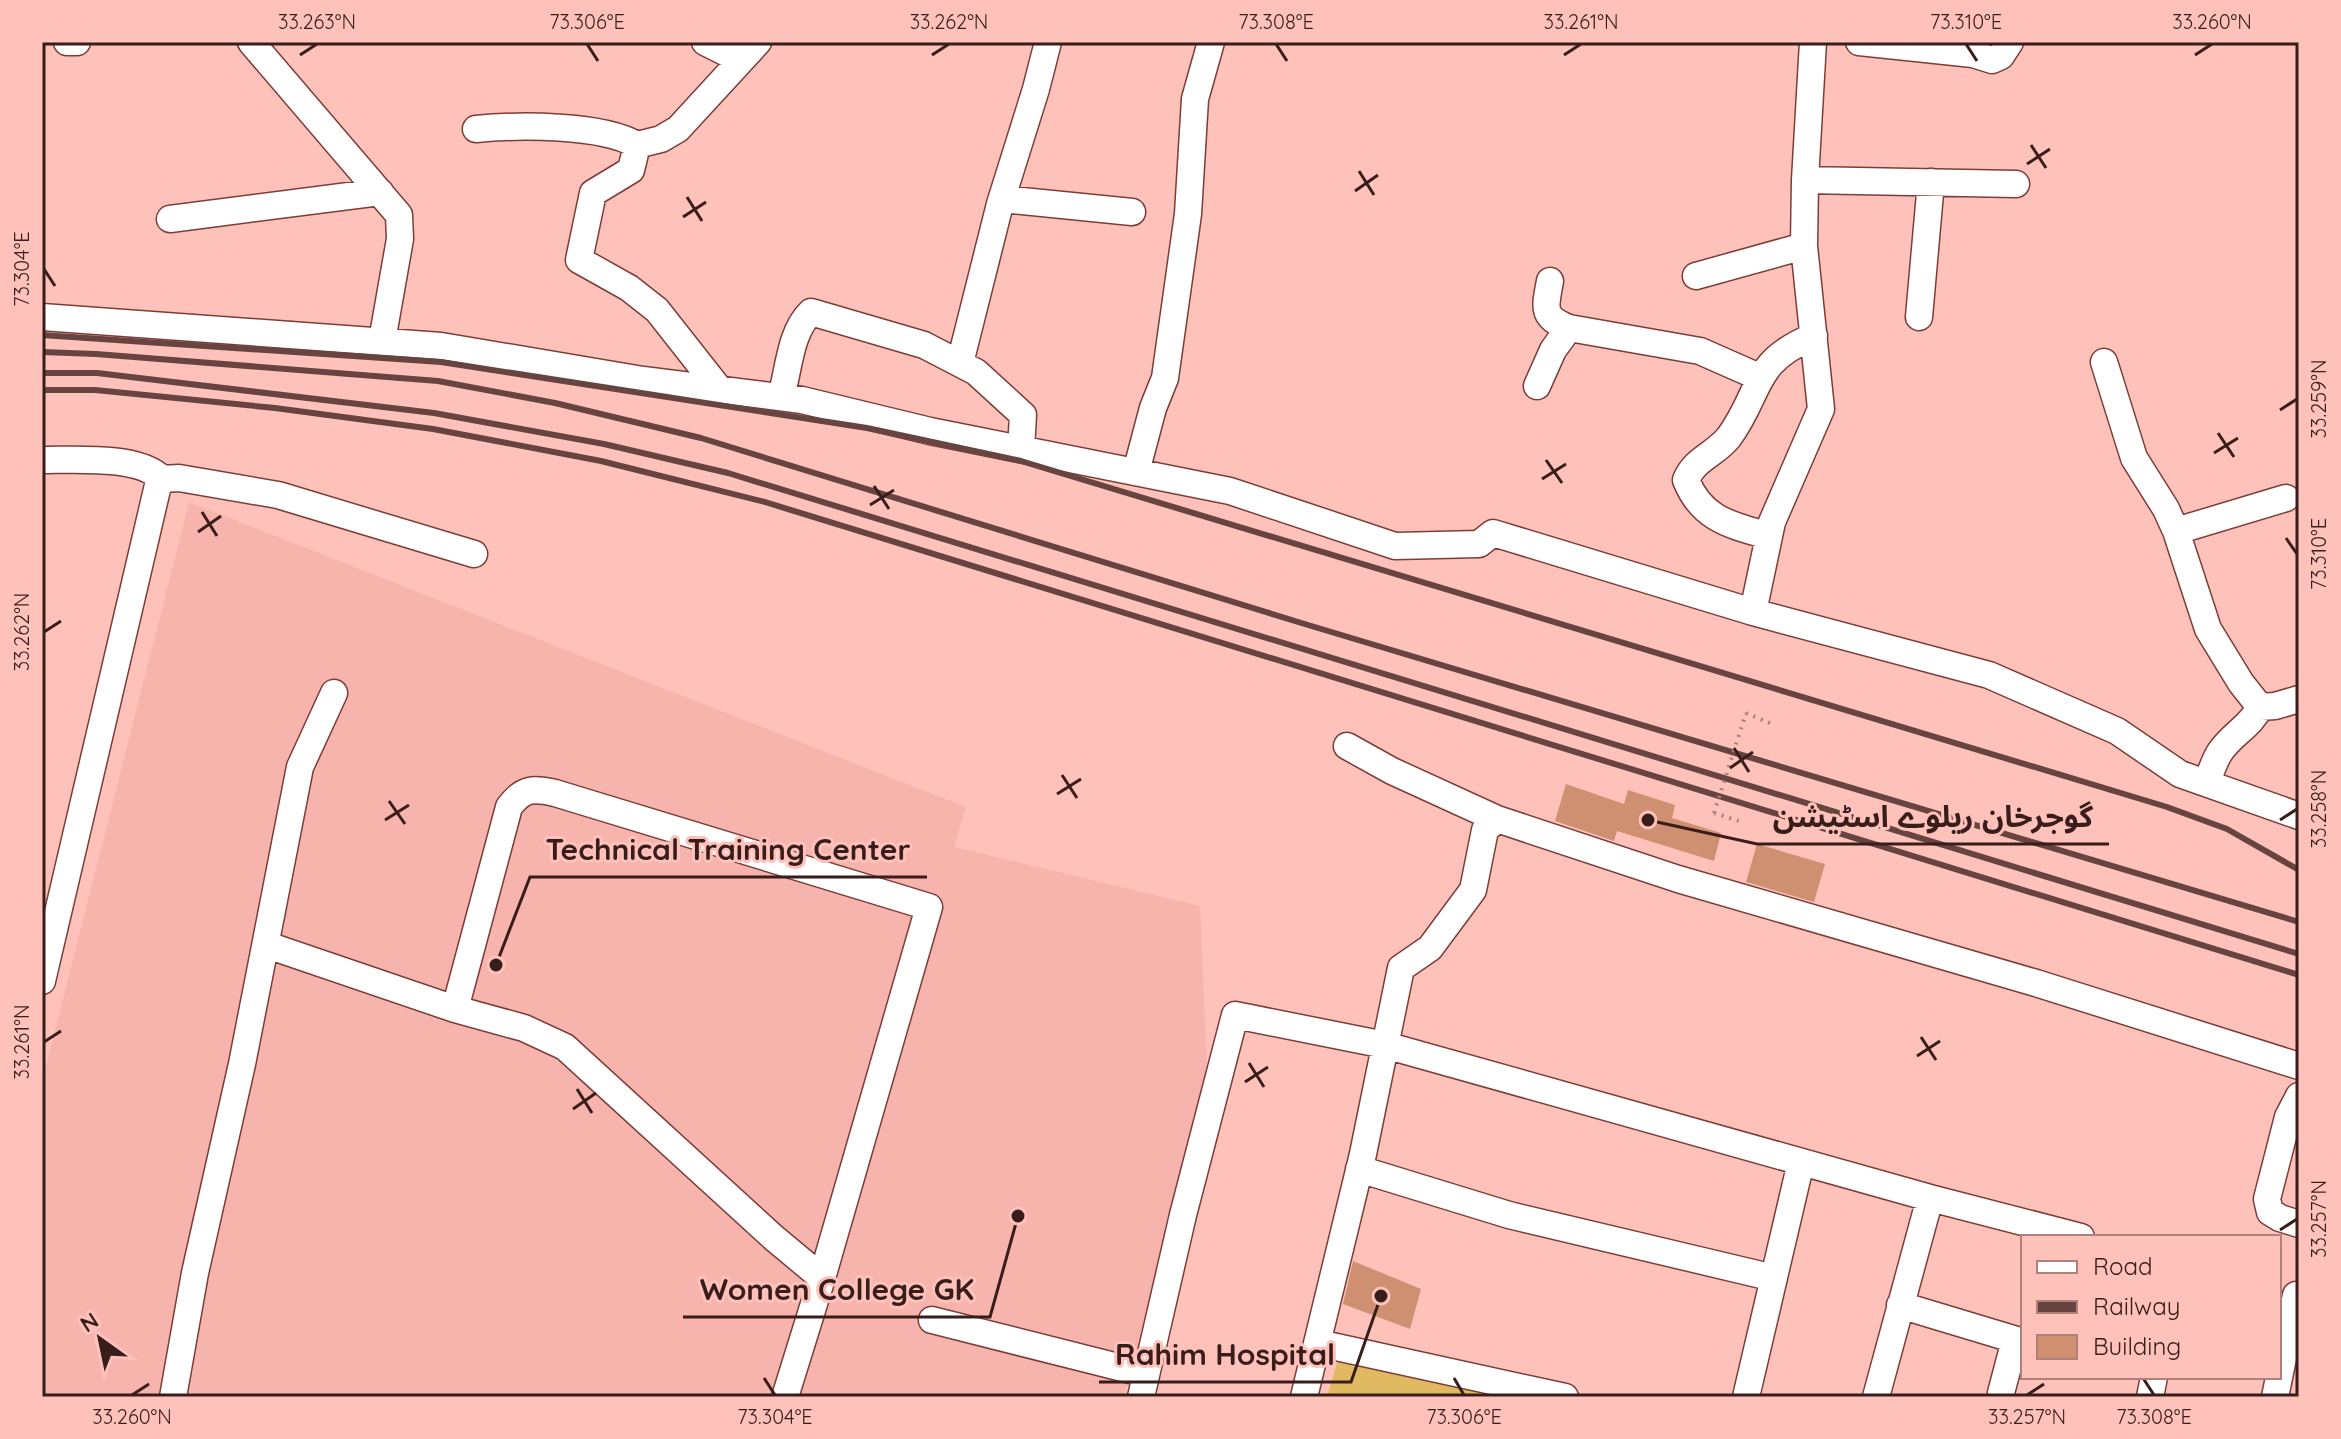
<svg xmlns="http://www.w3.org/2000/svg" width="2341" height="1439" font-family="Quicksand,'Noto Sans Arabic',sans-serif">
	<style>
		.built { fill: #f7b4ac }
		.green { fill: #e0b960 }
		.building { fill: #cf8f71 }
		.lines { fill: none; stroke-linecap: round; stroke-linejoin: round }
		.minor-casing { stroke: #7c3d38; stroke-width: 29 }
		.path { stroke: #af7f7a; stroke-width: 4; stroke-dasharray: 2 6; stroke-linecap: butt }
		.minor { stroke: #fff; stroke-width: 26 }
		.rail { stroke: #684440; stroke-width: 6 }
		.path-bridge { stroke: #af7f7a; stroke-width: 4; stroke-dasharray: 2 6; stroke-linecap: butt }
		.ticks { fill: none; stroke: #391d1a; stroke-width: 3 }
		.leader { fill: none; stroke: #391d1a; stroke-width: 3 }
		.callout-dot { fill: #391d1a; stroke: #ffc2bb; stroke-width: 3 }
		.callout-label { font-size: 30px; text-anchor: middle; font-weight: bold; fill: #391d1a; stroke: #ffc2bb; stroke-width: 6; stroke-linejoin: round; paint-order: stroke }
		.neatline { fill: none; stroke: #391d1a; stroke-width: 3 }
		.ticks-label { font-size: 20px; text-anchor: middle; fill: #391d1a }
	</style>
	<rect width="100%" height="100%" fill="#ffc2bb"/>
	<path class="built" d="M189 502 966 807 954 847 1200 906 1209 1115 1159 1317 1122 1397H42V1082Z"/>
	<path class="green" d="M1341 1349 1498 1397H1327Z"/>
	<path class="building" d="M1566 784 1624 804 1628 790 1675 805 1672 818 1721 833 1714 861 1617 831 1614 841 1555 821Z
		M1757 844 1825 864 1814 902 1746 882Z
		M1353 1261 1421 1289 1410 1329 1343 1304Z"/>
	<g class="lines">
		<g class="minor-casing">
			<path id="minor" d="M67 42H77
				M251 42 399 215 400 239 382 341
				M705 42 741 60
				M1859 42 1973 54 1992 60 2001 56 2010 42
				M476 129C518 125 602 124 637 145L661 139 678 129 758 42
				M637 145 631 170 593 193 579 260 629 288 657 310 720 390
				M1805 180 2016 184
				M1002 199 1132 212
				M170 219 380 192
				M1696 276 1804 246
				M1550 281C1545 308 1541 317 1569 328
				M42 317 441 346 643 380 802 400 930 431 1230 491 1395 546 1479 544 1493 533 1753 612 1989 675 2117 731 2180 774 2299 816
				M1919 317 1931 182
				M2104 362 2134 458 2166 509 2176 531 2208 629 2241 683 2260 707
				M960 363 1000 204 1036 89 1048 42
				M1537 386 1553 350 1569 328 1700 351 1759 377
				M781 397C789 369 790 332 811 312L924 345 976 372 1023 415 1021 449
				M42 460C74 460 140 455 162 479
				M1136 472 1153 408 1165 378 1188 214 1195 99 1211 42
				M2176 531 2286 498
				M1769 536C1731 525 1702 520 1686 480 1694 459 1716 454 1729 437 1763 390 1750 363 1814 336
				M1753 612 1772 522 1821 409 1804 246 1805 180 1813 42
				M2206 783C2211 773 2214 761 2220 752 2232 734 2251 726 2260 707L2275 706 2299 699
				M1497 819 1678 879 2036 983 2299 1066
				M267 945 455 1009 524 1028 565 1047 774 1238 822 1278
				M42 981 158 485 162 479 179 478 278 495 474 554
				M455 1009 509 807C523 788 533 788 555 793L929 907 822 1278 785 1397
				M2299 1096 2288 1117 2267 1199 2270 1212 2280 1218 2299 1224
				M1359 1169 1509 1215 1774 1278
				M1930 1198 2081 1237
				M1900 1305 2023 1342
				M932 1320 1146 1374
				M1318 1343 1565 1397
				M2001 1393 2015 1340
				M173 1397 195 1273 242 1064 300 767 334 693
				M1141 1397 1183 1215 1235 1015 1385 1045 1930 1198 1876 1397
				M1304 1397 1363 1154 1401 968 1430 948 1473 890 1485 830 1497 819 1392 771 1347 746
				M1746 1397 1801 1162
				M2150 1397 2154 1377
				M2275 1397 2296 1295"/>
		</g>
		<path class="path" d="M1746 713 1774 725
			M1714 813 1739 821"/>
		<use href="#minor" class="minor"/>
		<path class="rail" d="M42 335 441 362 867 428 1021 461 2167 807 2227 829 2299 870
			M42 352 96 354 438 381 555 403 701 438 1308 625 2299 922
			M42 373H97L434 413 604 444 728 473 2299 954
			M42 390H95L275 408 433 429 601 461 765 502 2299 975"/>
		<path class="path-bridge" d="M1714 813 1746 713"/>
	</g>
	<path class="ticks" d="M587 44 598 61M1276 44 1287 61M1966 44 1977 61M300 55 317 44M932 55 949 44M1564 55 1581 44M2195 55 2212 44M2031 145 2046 168M2027 164 2050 149M1359 171 1374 195M1355 191 1378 175M687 197 702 221M683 217 706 202M44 269 55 286M2280 410 2297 399M2218 433 2234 457M2214 453 2238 438M1546 460 1562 483M1542 479 1566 464M874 486 889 509M870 505 894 490M202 512 217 536M198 532 221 516M2286 538 2297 554M44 632 61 621M1734 748 1749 772M1730 768 1753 752M1062 775 1077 798M1057 794 1081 779M389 801 405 824M385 820 409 805M2280 820 2297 809M1921 1037 1936 1060M44 1042 61 1031M1917 1056 1940 1041M1249 1063 1264 1087M1245 1082 1268 1067M577 1089 592 1113M573 1109 596 1093M2280 1230 2297 1219M764 1378 775 1395M1454 1378 1464 1395M2143 1378 2154 1395M132 1395 149 1384M2027 1395 2044 1384"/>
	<path class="leader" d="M1648 820L1757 844H2109M496 965L530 877H927M1018 1216L990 1317H683M1381 1296L1351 1382H1099"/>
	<g class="callout-dot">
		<circle cx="1648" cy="820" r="8"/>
		<circle cx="496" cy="965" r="8"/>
		<circle cx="1018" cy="1216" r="8"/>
		<circle cx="1381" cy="1296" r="8"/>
	</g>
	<g class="callout-label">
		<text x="1933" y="827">گوجرخان ریلوے اسٹیشن</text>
		<text x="728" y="860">Technical Training Center</text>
		<text x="837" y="1300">Women College GK</text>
		<text x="1225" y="1365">Rahim Hospital</text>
	</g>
	<rect width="2341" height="1439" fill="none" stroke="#ffc2bb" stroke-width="88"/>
	<rect x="2021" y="1235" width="260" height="144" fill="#ffc2bb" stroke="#b0807b" stroke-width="2"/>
	<rect x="2037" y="1261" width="40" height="12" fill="#ffffff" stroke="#b0807b" stroke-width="2"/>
	<text x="2093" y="1275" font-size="24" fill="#391d1a">Road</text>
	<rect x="2037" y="1301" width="40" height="12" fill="#684440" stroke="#b0807b" stroke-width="2"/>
	<text x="2093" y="1315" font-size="24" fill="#391d1a">Railway</text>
	<rect x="2037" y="1335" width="40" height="24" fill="#cf8f71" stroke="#b0807b" stroke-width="2"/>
	<text x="2093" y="1355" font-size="24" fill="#391d1a">Building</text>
	<g transform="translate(100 1339) rotate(327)" stroke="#ffc2bb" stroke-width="6" paint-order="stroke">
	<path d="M0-6L14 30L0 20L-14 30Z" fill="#391d1a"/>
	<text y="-12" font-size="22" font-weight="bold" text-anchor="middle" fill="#391d1a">N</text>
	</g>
	<rect x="44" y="44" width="2253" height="1351" class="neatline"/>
	<g class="ticks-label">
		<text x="317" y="29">33.263°N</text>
		<text x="587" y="29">73.306°E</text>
		<text x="949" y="29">33.262°N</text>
		<text x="1276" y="29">73.308°E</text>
		<text x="1581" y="29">33.261°N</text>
		<text x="1966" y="29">73.310°E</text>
		<text x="2212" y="29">33.260°N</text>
		<text transform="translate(22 269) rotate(-90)" y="7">73.304°E</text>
		<text transform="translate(2319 399) rotate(-90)" y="7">33.259°N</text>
		<text transform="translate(2319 554) rotate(-90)" y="7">73.310°E</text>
		<text transform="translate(22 632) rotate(-90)" y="7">33.262°N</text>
		<text transform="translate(2319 809) rotate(-90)" y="7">33.258°N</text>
		<text transform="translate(22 1042) rotate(-90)" y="7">33.261°N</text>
		<text transform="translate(2319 1219) rotate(-90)" y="7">33.257°N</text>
		<text x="132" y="1424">33.260°N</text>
		<text x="775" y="1424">73.304°E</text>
		<text x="1464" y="1424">73.306°E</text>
		<text x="2027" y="1424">33.257°N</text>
		<text x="2154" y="1424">73.308°E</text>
	</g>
</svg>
